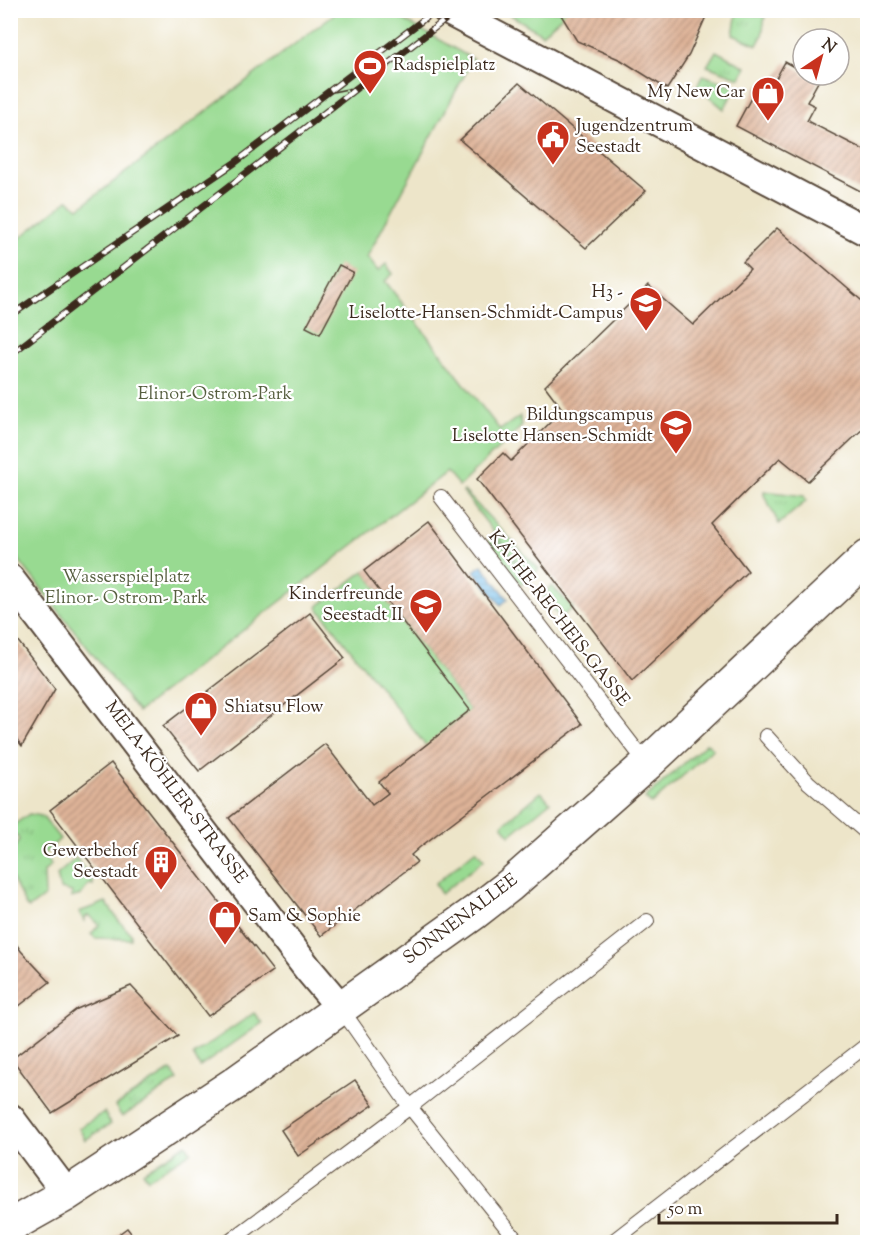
<svg xmlns="http://www.w3.org/2000/svg" width="878" height="1253" font-family="'Sorts Mill Goudy',serif">
	<style>
		.grass { fill: url(#grass-tufts); stroke: #6a8258; stroke-width: 1.5 }
		.park { fill: #98da91; stroke: #6a8258; stroke-width: 1.5 }
		.water { fill: url(#water-rules); stroke: #567384; stroke-width: 1.5 }
		.building { fill: url(#building-hatch) }
		.lines { fill: none; stroke-linecap: round; stroke-linejoin: round }
		.lane-casing { stroke: #564638; stroke-width: 16 }
		.street-casing { stroke: #564638; stroke-width: 32 }
		.secondary-casing { stroke: #564638; stroke-width: 36 }
		.lane { stroke: #fff; stroke-width: 14 }
		.street { stroke: #fff; stroke-width: 28 }
		.secondary { stroke: #fff; stroke-width: 33 }
		.tram { stroke: #3b2a1e; stroke-width: 1.5 }
		.rail-casing { stroke: #3b2a1e; stroke-width: 7 }
		.rail { stroke: #fff; stroke-width: 4.5; stroke-dasharray: 14; stroke-linecap: butt }
		.labels { text-anchor: middle; dominant-baseline: central; stroke-width: 4.5; stroke-linejoin: round; paint-order: stroke }
		.poi-label { font-size: 18px; fill: #3b2a1e; stroke: #fff; text-anchor: end }
		.park-label { font-size: 18px; fill: #575f40; stroke: #fff }
		.street-label { font-size: 18px; fill: #3b2a1e; stroke: #fff }
	</style>
	<defs>
		<pattern id="grass-tufts" width="24" height="20" patternUnits="userSpaceOnUse" patternTransform="scale(1.5)"><rect width="24" height="20" fill="#98da91"/><path d="M3 7l-1-3M5 7V3M7 7l1-3M15 17l-1-3M17 17v-4M19 17l1-3" fill="none" stroke="#84bb7d"/></pattern>
		<pattern id="water-rules" width="6" height="5" patternUnits="userSpaceOnUse" patternTransform="scale(1.5)"><rect width="6" height="5" fill="#70bcea"/><path d="M0 2.5h6" fill="none" stroke="#5d99bd"/></pattern>
		<pattern id="building-hatch" width="6" height="6" patternUnits="userSpaceOnUse" patternTransform="scale(1.5)"><rect width="6" height="6" fill="#deb398"/><path d="M-1 1l2-2M0 6l6-6M5 7l2-2" fill="none" stroke="#b5927b"/></pattern>
	</defs>
	<rect width="100%" height="100%" fill="#fff"/>
	<filter id="ink" filterUnits="userSpaceOnUse"><feTurbulence type="fractalNoise" baseFrequency=".0167" numOctaves="2"/><feDisplacementMap in="SourceGraphic" scale="12" xChannelSelector="R" yChannelSelector="G"/><feConvolveMatrix kernelMatrix="1 2 1 2 8 2 1 2 1" color-interpolation-filters="sRGB"/></filter>
	<filter id="wash" filterUnits="userSpaceOnUse"><feTurbulence type="fractalNoise" baseFrequency=".008" numOctaves="4" result="noise"/><feDisplacementMap in="SourceGraphic" scale="24" xChannelSelector="R" yChannelSelector="G"/><feGaussianBlur stdDeviation="1.35" result="paint"/><feColorMatrix in="noise" values="0 0 0 0 0 0 0 0 0 0 0 0 0 0 0 0 0 1.4 0 .05"/><feComposite in="paint" operator="in"/></filter>
	<g filter="url(#wash)">
		<rect width="100%" height="100%" fill="#ede5c9"/>
		<path class="grass" d="M737 12 765 16 762 36 757 45 733 35Z
			M716 51 746 67 740 78 707 66Z
			M703 75 736 87 724 109 697 86Z
			M464 491 539 569 529 578 463 492Z
			M764 491 804 496 806 501 779 524 764 495Z
			M495 535 528 579 521 585 488 541Z
			M552 586 573 608 560 618 542 594Z
			M707 743 713 749 651 804 645 798Z
			M541 792 550 802 510 835 502 825Z
			M29 814 42 816 60 839 43 855 51 865 44 872 45 896 29 908 26 906 11 876V856L19 840 17 835 11 840V827Z
			M476 850 484 860 441 894 435 884Z
			M76 858 93 881V885L89 884 81 895 71 898 72 892 60 889 57 875Z
			M106 902 118 920 131 934V939L95 938 91 934 99 925 90 916H86L84 921 79 912Z
			M254 1013 262 1023 200 1067 193 1055Z
			M171 1070 178 1080 122 1117 115 1106Z
			M104 1112 111 1124 85 1140 79 1128Z
			M186 1144 191 1152 148 1179 143 1172Z"/>
		<path class="park" d="M338 11H388L473 59 367 257 378 271 386 264 393 274 385 281 500 430 520 416 522 426 459 486 447 472 138 712 11 550V245L68 200 79 208Z
			M504 11H568L542 34Z
			M364 571 470 710 426 746 317 607Z"/>
		<path class="water" d="M482 565 508 599 501 605 474 571Z"/>
		<g id="blocks">
			<path class="building" d="M568 10H699L707 14 689 55 667 89 621 60 577 41 561 15Z
				M785 62 803 72V75H809L819 80 807 102 815 106 807 121 868 152V195L736 126 758 85 769 91Z
				M519 83 646 191 586 248 460 140Z
				M777 228 868 306V424L808 481 780 458 712 525 748 571 632 681 477 479 503 453 511 461 563 410 545 386 648 286 693 325 750 269 743 262Z
				M339 265 353 272 320 334 306 327Z
				M429 521 582 724 420 847 411 855 417 862 321 936 229 818 325 744 372 805 388 793 379 782 470 710 364 571Z
				M310 613 345 658 199 771 163 726Z
				M10 631 55 689 22 746 10 731Z
				M111 763 273 971 208 1016 50 810Z
				M10 935 21 951 50 982 10 1013Z
				M131 986 178 1036 52 1113 12 1059 77 1009Z
				M355 1080 373 1105 298 1156 281 1130Z
				M127 1228 134 1237 126 1242H108Z"/>
		</g>
	</g>
	<g filter="url(#ink)">
		<use href="#blocks" fill-opacity="0" stroke="#564638" stroke-width="1.5"/>
		<g class="lines">
			<g class="lane-casing">
				<path id="lane" d="M441 497 647 764
					M766 736 808 782 868 834
					M340 1007 410 1107 518 1242
					M229 1242 410 1107 647 921
					M612 1242 868 1044"/>
			</g>
			<g class="street-casing">
				<path id="street" d="M447 10 868 232
					M10 579 308 969 340 1007
					M10 1118 67 1194"/>
			</g>
			<g class="secondary-casing">
				<path id="secondary" d="M10 1226 67 1194 234 1084 474 913 510 885 647 764 868 556"/>
			</g>
			<use href="#lane" class="lane"/>
			<use href="#street" class="street"/>
			<use href="#secondary" class="secondary"/>
			<path class="tram" d="M333 92 357 87"/>
			<g class="rail-casing">
				<path id="rail" d="M10 316 236 162 436 10
					M10 355 458 10"/>
			</g>
			<use href="#rail" class="rail"/>
		</g>
	</g>
	<defs>
		<g id="stadium-pin" transform="scale(1.725)"><path d="M0 17L-7.5 6A9.5 9.5 0 1 1 7.5 6Z" fill="#c8321e" stroke="#fff"/><path d="M0-5a6.5 5 0 1 0 0 10a6.5 5 0 1 0 0-10ZM-3.5-1.8h7v3.6h-7Z" fill="#fff"/></g>
		<g id="shop-pin" transform="scale(1.725)"><path d="M0 17L-7.5 6A9.5 9.5 0 1 1 7.5 6Z" fill="#c8321e" stroke="#fff"/><path d="M-5-2.5h2.3a2.7 3.5 0 0 1 5.4 0H5L5.5 6h-11ZM-1.5-2.5h3a1.5 2.3 0 0 0-3 0Z" fill="#fff"/></g>
		<g id="civic-pin" transform="scale(1.725)"><path d="M0 17L-7.5 6A9.5 9.5 0 1 1 7.5 6Z" fill="#c8321e" stroke="#fff"/><path d="M-.6-6.5H3V-4.5H.6V-3L4-1V1h2V6H-6V1h2V-1L-.6-3ZM-1.2 2.5V6h2.4V2.5Z" fill="#fff"/></g>
		<g id="school-pin" transform="scale(1.725)"><path d="M0 17L-7.5 6A9.5 9.5 0 1 1 7.5 6Z" fill="#c8321e" stroke="#fff"/><path d="M0-5L7-2L0 1L-7-2ZM-4 1L0 2.5L4 1V4Q0 6-4 4Z" fill="#fff"/></g>
		<g id="building-pin" transform="scale(1.725)"><path d="M0 17L-7.5 6A9.5 9.5 0 1 1 7.5 6Z" fill="#c8321e" stroke="#fff"/><path d="M-4-6H4V6H1V3H-1V6H-4ZM-2.5-4.3h1.7v1.8h-1.7ZM.8-4.3h1.7v1.8H.8ZM-2.5-1h1.7V.8h-1.7ZM.8-1h1.7V.8H.8Z" fill="#fff"/></g>
	</defs>
	<g fill-rule="evenodd">
		<use href="#stadium-pin" x="370" y="66"/>
		<use href="#shop-pin" x="768" y="93"/>
		<use href="#civic-pin" x="553" y="137"/>
		<use href="#school-pin" x="646" y="303"/>
		<use href="#school-pin" x="676" y="426"/>
		<use href="#school-pin" x="426" y="605"/>
		<use href="#shop-pin" x="201" y="708"/>
		<use href="#building-pin" x="161" y="862"/>
		<use href="#shop-pin" x="225" y="917"/>
	</g>
	<g class="labels">
		<g class="poi-label">
			<text x="393" y="66" text-anchor="start">Radspielplatz</text>
			<text x="745" y="93">My New Car</text>
			<text x="576" y="127" text-anchor="start">Jugendzentrum<tspan x="576" dy="21">Seestadt</tspan></text>
			<text x="623" y="293">H3 -<tspan x="623" dy="21">Liselotte-Hansen-Schmidt-Campus</tspan></text>
			<text x="653" y="416">Bildungscampus<tspan x="653" dy="21">Liselotte Hansen-Schmidt</tspan></text>
			<text x="403" y="595">Kinderfreunde<tspan x="403" dy="21">Seestadt II</tspan></text>
			<text x="224" y="708" text-anchor="start">Shiatsu Flow</text>
			<text x="138" y="852">Gewerbehof<tspan x="138" dy="21">Seestadt</tspan></text>
			<text x="248" y="917" text-anchor="start">Sam &amp; Sophie</text>
		</g>
		<g class="park-label">
			<text x="215" y="395">Elinor-Ostrom-Park</text>
			<text x="126" y="578">Wasserspielplatz<tspan x="126" dy="21">Elinor- Ostrom- Park</tspan></text>
		</g>
		<g class="street-label">
			<text transform="translate(558 619) rotate(52)">KÄTHE-RECHEIS-GASSE</text>
			<text transform="translate(175 793) rotate(53)">MELA-KÖHLER-STRASSE</text>
			<text transform="translate(461 920) rotate(-37)">SONNENALLEE</text>
		</g>
	</g>
	<rect width="878" height="1253" fill="none" stroke="#fff" stroke-width="36"/>
	<g transform="translate(821 57) rotate(36)"><circle r="28" fill="#ffffff" stroke="#b1aaa5" stroke-width="1.5"/>
	<path d="M0-4.5L10 22L0 15L-10 22Z" fill="#c8321e"/>
	<text y="-9" font-size="16" font-weight="bold" text-anchor="middle" fill="#3b2a1e">N</text>
	</g>
	<path d="M659 1214v9h178v-9" fill="none" stroke="#3b2a1e" stroke-width="3"/>
	<text x="668" y="1214" font-size="18" fill="#3b2a1e" stroke="#ffffff" stroke-width="4.5" paint-order="stroke">50 m</text>
</svg>
